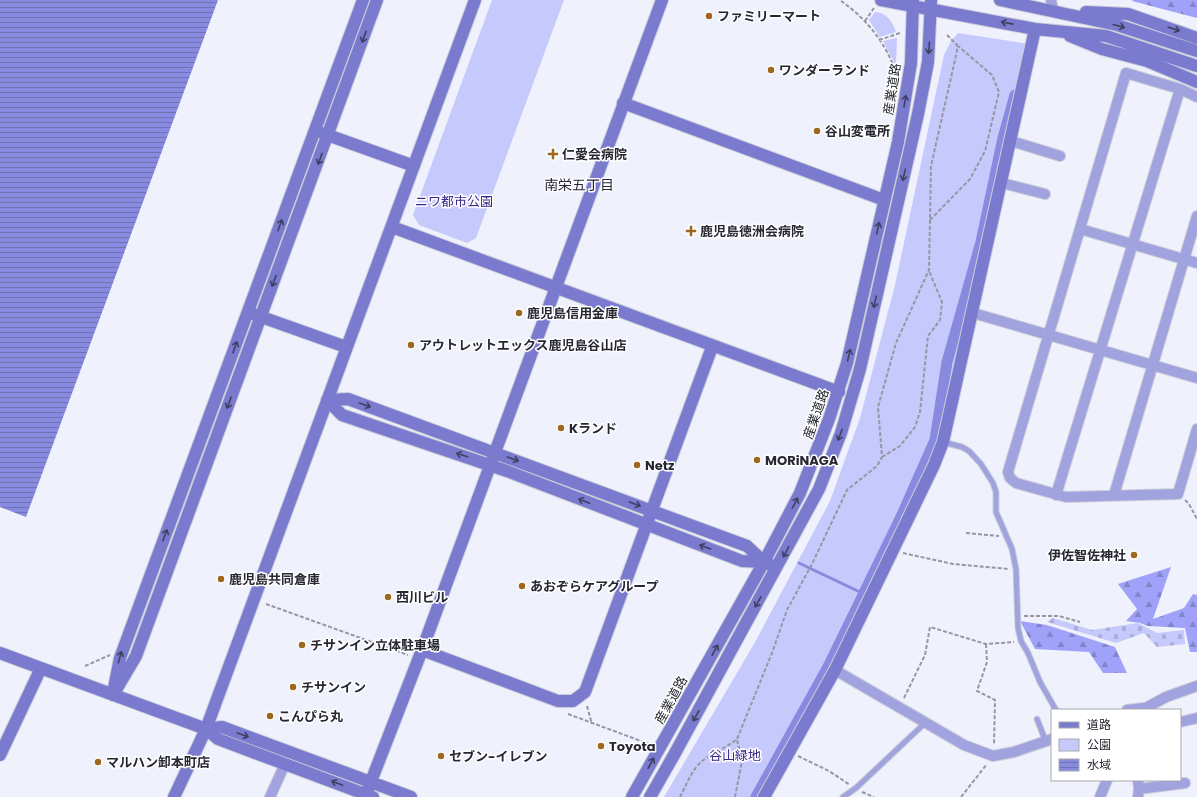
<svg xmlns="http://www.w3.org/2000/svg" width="1197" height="797" font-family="Poppins,'Noto Sans JP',sans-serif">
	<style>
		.green { fill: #c6c9fb }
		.forest { fill: url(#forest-firs) }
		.cemetery { fill: url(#cemetery-stones) }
		.water { fill: url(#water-rules) }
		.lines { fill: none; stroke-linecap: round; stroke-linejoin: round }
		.stream { stroke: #888adf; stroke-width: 3 }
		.canal { stroke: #888adf; stroke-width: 11 }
		.lane-casing { stroke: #cbcdd8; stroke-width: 7 }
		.street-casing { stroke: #cbcdd8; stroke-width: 12 }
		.secondary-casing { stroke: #cbcdd8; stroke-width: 14 }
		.path { stroke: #9697a3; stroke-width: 2; stroke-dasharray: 4 2; stroke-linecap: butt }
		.lane { stroke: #a0a3dd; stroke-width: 5 }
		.street { stroke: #a0a3dd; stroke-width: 10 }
		.secondary { stroke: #7a7bcf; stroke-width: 12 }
		.oneway { stroke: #3f4061 }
		.poi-dot { fill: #9b681d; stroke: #fff; stroke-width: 1.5 }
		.labels { text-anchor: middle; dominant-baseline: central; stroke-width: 3; stroke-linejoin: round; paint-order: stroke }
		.poi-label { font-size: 13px; font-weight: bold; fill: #262732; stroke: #fff; text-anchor: start }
		.street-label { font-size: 13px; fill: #262732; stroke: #fff }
		.park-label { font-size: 13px; fill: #36288a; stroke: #fff }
		.neighbourhood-label { font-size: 14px; fill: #26263d; stroke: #fff }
	</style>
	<defs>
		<pattern id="forest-firs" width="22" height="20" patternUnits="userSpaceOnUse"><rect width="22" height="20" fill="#a0a2f9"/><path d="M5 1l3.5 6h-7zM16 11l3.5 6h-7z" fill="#8284ca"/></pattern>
		<pattern id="cemetery-stones" width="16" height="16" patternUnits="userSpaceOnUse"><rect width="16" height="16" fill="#c6c9fb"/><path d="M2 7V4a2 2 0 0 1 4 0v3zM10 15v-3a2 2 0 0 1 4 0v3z" fill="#aaadd8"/></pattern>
		<pattern id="water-rules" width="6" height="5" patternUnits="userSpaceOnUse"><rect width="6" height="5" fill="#888adf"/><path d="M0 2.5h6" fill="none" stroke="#6f71b5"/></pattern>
	</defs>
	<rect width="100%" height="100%" fill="#eff1fd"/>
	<path class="green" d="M492 0H564L476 238 467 243 419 225 413 215Z
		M875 12C886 12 893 22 896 32L880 37 869 20Z
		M958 33 1029 44 937 441 903 518 831 666 758 797H664L754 644 830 501 860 418 895 285 944 55 951 41Z
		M897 38 896 66 883 41Z"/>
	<path class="forest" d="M1133 0H1197V18L1132 1Z
		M1171 567 1153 619 1184 608 1193 594 1197 595V652H1190L1185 628 1148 626 1140 623 1126 621 1137 609 1118 584Z
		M1020 621 1047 625 1115 647 1127 673H1103L1089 652 1035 649Z"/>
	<path class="cemetery" d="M1053 618 1092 630 1138 623 1157 633 1184 630 1185 644 1157 647 1144 633 1116 643 1047 622Z"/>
	<path class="water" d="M0 0H218L26 517 0 507Z"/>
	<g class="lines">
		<path class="stream" d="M799 563 864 594"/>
		<path class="canal" d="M756 797 829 665 901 517 935 440 947 362 981 242 1003 138 1015 95"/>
		<g class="lane-casing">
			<path id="lane" d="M943 442 962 447 969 451 981 464 993 483 996 492V512L1012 549 1016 569 1018 628 1021 641 1028 653 1040 682 1056 710
				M1037 719 1046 742
				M843 797 856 788 925 723"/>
		</g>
		<g class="street-casing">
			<path id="street" d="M1051 0 1053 10
				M1197 97 1180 89 1126 73 1008 472 1010 478 1016 483 1066 497 1178 494 1197 429
				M1011 141 1060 156
				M1002 183 1045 194
				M1080 229 1197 263
				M973 313 1197 378
				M1056 495 1180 89
				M1114 495 1197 216
				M835 670 964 745 993 756 1014 752 1052 739
				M1127 710 1143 708
				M1142 710 1166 697 1197 686
				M1180 722 1197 718
				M1139 789 1185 783
				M270 797 285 764
				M1100 797 1107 780
				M1138 797 1139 789 1138 780"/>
		</g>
		<g class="secondary-casing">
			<path id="secondary" d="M881 0 1035 29 1106 36 1197 66
				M1000 0 1117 25 1197 51
				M1086 12 1128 14 1197 38
				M1070 36 1102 49 1147 61 1197 82
				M623 103 884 200
				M322 133 414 166
				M392 227 839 392
				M253 314 346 347
				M327 400 348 399 747 546 764 562 771 565
				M327 400 342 415 507 471 742 561 764 562
				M422 650 558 701H573L585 692 712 347
				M0 653 206 729 218 739 373 797
				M114 688 120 658 363 0
				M113 695 136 656 377 0
				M206 729 222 727 411 797
				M0 755 41 668
				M174 797 206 729 475 0
				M365 797 422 650 662 0
				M632 797 764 562 800 493 829 419 847 363 898 142 911 63 913 0
				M650 797 674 755 819 489 841 433 860 369 918 114 928 62 931 0
				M764 797 835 670 934 465 943 442 1035 29"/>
		</g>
		<path class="path" d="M841 1C863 16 883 39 893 65 895 70 895 78 895 83
			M865 21 874 8
			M879 40 900 33
			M930 220 970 179 985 151 999 92 992 75 958 46
			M882 457 900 446 915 427 920 412 928 336 940 320 942 302 929 271
			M1185 500 1189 504 1197 519
			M966 533 999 536
			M903 553 953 564 1009 569
			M266 604 408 655
			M1024 616H1059L1080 622
			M986 644 987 662 977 691 995 700 994 745
			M85 666 110 655
			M904 698 925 655 930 627 986 644 1014 642
			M587 706 592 724
			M568 714 649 744
			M798 756 829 771 850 785
			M862 792 874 797
			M680 797C686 786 691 771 701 762 712 753 726 748 737 739L772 653 787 610 812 564 847 490 877 466 882 457 878 407 896 343 929 270 931 166 957 51V45L947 35
			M735 797 742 761 737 740
			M961 797 987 764"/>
		<use href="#lane" class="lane"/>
		<use href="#street" class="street"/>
		<use href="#secondary" class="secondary"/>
	</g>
	<defs><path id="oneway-shaft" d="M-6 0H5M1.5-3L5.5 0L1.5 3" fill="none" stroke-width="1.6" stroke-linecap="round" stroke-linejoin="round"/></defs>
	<g class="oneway">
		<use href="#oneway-shaft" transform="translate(1007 23) rotate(-169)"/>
		<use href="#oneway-shaft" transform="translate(1119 26) rotate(15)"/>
		<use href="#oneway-shaft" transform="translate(1174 29) rotate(18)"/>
		<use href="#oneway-shaft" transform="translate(364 37) rotate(110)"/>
		<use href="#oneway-shaft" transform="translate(929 48) rotate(95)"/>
		<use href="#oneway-shaft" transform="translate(905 101) rotate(-80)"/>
		<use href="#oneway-shaft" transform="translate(320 159) rotate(111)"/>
		<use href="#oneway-shaft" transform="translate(904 175) rotate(103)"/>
		<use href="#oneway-shaft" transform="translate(280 225) rotate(-70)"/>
		<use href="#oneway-shaft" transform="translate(878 228) rotate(-77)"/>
		<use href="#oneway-shaft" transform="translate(274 281) rotate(111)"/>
		<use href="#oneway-shaft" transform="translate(875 302) rotate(103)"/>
		<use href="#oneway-shaft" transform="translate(235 347) rotate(-70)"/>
		<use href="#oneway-shaft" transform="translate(849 355) rotate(-77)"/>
		<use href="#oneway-shaft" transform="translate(229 403) rotate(110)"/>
		<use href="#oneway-shaft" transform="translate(365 405) rotate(20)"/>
		<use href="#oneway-shaft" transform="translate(840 435) rotate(110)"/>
		<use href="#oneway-shaft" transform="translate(462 455) rotate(-162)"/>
		<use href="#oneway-shaft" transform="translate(513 459) rotate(20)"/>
		<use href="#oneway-shaft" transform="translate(584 501) rotate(-159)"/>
		<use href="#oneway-shaft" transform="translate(795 503) rotate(-62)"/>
		<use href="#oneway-shaft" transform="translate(635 504) rotate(20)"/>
		<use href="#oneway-shaft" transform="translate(165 535) rotate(-70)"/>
		<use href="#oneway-shaft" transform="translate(705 547) rotate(-160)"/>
		<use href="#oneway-shaft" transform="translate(786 552) rotate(118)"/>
		<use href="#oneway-shaft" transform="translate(758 602) rotate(119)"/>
		<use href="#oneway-shaft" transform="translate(715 650) rotate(-61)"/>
		<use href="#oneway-shaft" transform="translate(120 657) rotate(-74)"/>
		<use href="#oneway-shaft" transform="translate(696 716) rotate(119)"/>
		<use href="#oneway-shaft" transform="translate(243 735) rotate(20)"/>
		<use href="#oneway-shaft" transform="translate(651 763) rotate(-61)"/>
		<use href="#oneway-shaft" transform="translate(337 783) rotate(-159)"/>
	</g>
	<g class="poi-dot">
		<circle cx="709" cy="16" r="4"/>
		<circle cx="771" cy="70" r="4"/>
		<circle cx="817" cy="131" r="4"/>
		<path d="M551 148h4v4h4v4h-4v4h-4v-4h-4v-4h4z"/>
		<path d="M689 225h4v4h4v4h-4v4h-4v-4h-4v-4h4z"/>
		<circle cx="519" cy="313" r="4"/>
		<circle cx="411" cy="345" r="4"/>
		<circle cx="561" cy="428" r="4"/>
		<circle cx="757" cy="460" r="4"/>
		<circle cx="637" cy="465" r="4"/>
		<circle cx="1134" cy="555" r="4"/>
		<circle cx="221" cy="579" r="4"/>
		<circle cx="522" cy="586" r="4"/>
		<circle cx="388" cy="597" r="4"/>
		<circle cx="302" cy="645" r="4"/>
		<circle cx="293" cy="687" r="4"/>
		<circle cx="270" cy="716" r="4"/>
		<circle cx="601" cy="746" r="4"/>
		<circle cx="441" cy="756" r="4"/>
		<circle cx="98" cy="762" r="4"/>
	</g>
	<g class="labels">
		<g class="poi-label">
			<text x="717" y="16">ファミリーマート</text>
			<text x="779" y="70">ワンダーランド</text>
			<text x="825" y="131">谷山変電所</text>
			<text x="562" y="154">仁愛会病院</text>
			<text x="700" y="231">鹿児島徳洲会病院</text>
			<text x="527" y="313">鹿児島信用金庫</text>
			<text x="419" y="345">アウトレットエックス鹿児島谷山店</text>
			<text x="569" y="428">Kランド</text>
			<text x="765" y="460">MORiNAGA</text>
			<text x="645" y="465">Netz</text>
			<text x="1126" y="555" text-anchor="end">伊佐智佐神社</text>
			<text x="229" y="579">鹿児島共同倉庫</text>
			<text x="530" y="586">あおぞらケアグループ</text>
			<text x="396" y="597">西川ビル</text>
			<text x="310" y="645">チサンイン立体駐車場</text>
			<text x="301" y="687">チサンイン</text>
			<text x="278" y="716">こんぴら丸</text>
			<text x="609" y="746">Toyota</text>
			<text x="449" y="756">セブン-イレブン</text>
			<text x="106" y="762">マルハン卸本町店</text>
		</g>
		<g class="street-label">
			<text transform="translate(892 89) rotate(-81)">産業道路</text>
			<text transform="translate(816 414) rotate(-71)">産業道路</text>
			<text transform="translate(671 700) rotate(-61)">産業道路</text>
		</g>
		<g class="park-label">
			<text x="454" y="201">ニワ都市公園</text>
			<text x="735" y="755">谷山緑地</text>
		</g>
		<g class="neighbourhood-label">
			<text x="579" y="185">南栄五丁目</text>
		</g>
	</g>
	<rect x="1051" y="709" width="130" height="72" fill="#ffffff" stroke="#a8a9ad"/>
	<rect x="1059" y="722" width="20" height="6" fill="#7a7bcf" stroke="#a8a9ad"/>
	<text x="1087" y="729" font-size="12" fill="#262732">道路</text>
	<rect x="1059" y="739" width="20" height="12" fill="#c6c9fb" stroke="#a8a9ad"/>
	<text x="1087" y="749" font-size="12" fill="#262732">公園</text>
	<rect x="1059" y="759" width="20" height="12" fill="url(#water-rules)" stroke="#a8a9ad"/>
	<text x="1087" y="769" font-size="12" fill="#262732">水域</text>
</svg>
